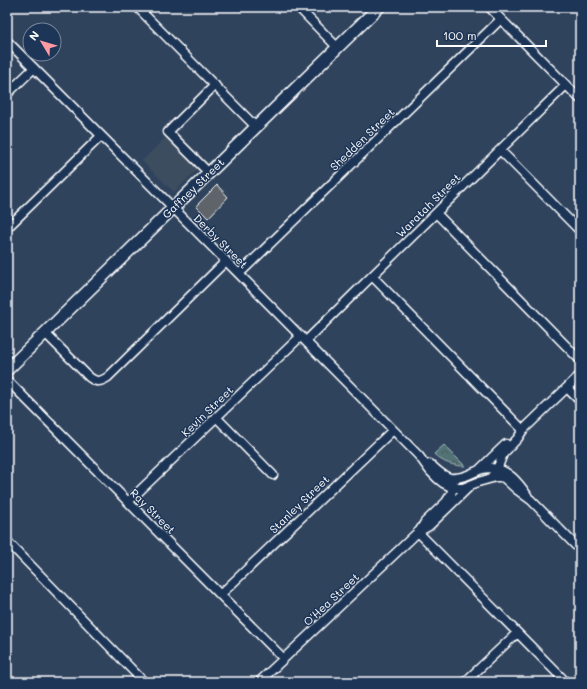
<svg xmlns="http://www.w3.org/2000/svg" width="587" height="689" font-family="Mali,sans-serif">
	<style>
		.built { fill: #3e4d61 }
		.park { fill: url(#park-crowns); stroke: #a8b9ba }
		.building { fill: #5e636a; stroke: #fff }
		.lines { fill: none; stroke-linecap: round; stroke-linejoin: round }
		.minor-casing { stroke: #fff; stroke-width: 11 }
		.major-casing { stroke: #fff; stroke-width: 14 }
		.minor { stroke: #1d3557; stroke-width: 8 }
		.major { stroke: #1d3557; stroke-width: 11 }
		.labels { text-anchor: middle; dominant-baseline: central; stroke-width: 3; stroke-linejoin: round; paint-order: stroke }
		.street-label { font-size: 11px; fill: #fff; stroke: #1d3557 }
	</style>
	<defs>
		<pattern id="park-crowns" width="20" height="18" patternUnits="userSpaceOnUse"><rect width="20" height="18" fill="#517374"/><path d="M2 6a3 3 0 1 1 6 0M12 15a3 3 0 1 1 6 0" fill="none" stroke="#4e5a5a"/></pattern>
	</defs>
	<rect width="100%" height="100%" fill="#30435d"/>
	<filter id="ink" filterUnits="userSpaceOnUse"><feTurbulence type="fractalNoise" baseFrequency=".025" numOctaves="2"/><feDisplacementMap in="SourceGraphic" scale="8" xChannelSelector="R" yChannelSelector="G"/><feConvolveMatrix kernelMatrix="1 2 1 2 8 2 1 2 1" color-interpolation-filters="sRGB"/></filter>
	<g filter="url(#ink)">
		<path class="built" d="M166 137 199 168 174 192 142 161Z"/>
		<path class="park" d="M444 445 465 466C453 466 443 463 434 454Z"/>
		<path class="building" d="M217 185 228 197 208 218 196 206Z"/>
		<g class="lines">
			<g class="minor-casing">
				<path id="minor" d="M137 7 256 127
					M298 7 338 48
					M489 7 580 99
					M7 41 239 274 419 456 430 471 438 479 443 483 453 488H463L478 482 496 477H500L504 478 516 489 531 500 580 550
					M7 94 34 68
					M500 150 580 231
					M209 173 168 132 215 85
					M436 213 580 360
					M7 228 101 136
					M239 274 501 19
					M372 276 523 430
					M45 333 89 377C97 383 100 382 108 377L226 261
					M306 341 566 85
					M7 380 283 658
					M567 388 580 401
					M216 417 273 475
					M430 464C436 469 442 476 450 478 461 479 470 474 479 470 484 468 487 468 491 468 508 469 518 482 527 495
					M480 469 506 444
					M490 478 496 472 503 454 518 438 523 430 580 375
					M128 502 301 336
					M420 530 425 522 446 502 451 494 454 484
					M418 532 566 682
					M7 541 144 682
					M220 595 393 430
					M259 682 399 550 418 532 429 526 469 487
					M465 682 517 633"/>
			</g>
			<g class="major-casing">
				<path id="major" d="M7 370 379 7"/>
			</g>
			<use href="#minor" class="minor"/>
			<use href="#major" class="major"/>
		</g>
	</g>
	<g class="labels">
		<g class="street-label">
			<text transform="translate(362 139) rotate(-44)">Shedden Street</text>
			<text transform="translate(193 188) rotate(-44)">Gaffney Street</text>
			<text transform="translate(428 205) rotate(-45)">Waratah Street</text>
			<text transform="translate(221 241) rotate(45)">Derby Street</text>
			<text transform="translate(207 411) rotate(-44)">Kevin Street</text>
			<text transform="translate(299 504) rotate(-44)">Stanley Street</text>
			<text transform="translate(153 511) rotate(45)">Ray Street</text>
			<text transform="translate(331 599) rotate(-43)">O'Hea Street</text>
		</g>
	</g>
	<rect width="587" height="689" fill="none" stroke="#1d3557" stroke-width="24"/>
	<rect x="12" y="12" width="563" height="665" fill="none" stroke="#fff" stroke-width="1.5" filter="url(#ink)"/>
	<g transform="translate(42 42) rotate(308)"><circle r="19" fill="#1d3557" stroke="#77869a"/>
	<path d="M0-3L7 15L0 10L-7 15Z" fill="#ff9aa2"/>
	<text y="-6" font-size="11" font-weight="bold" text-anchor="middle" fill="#ffffff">N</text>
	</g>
	<path d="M437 40v6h109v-6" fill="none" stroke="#ffffff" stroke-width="2"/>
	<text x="443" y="40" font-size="12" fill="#ffffff" stroke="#1d3557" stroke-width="3" paint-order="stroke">100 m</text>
</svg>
